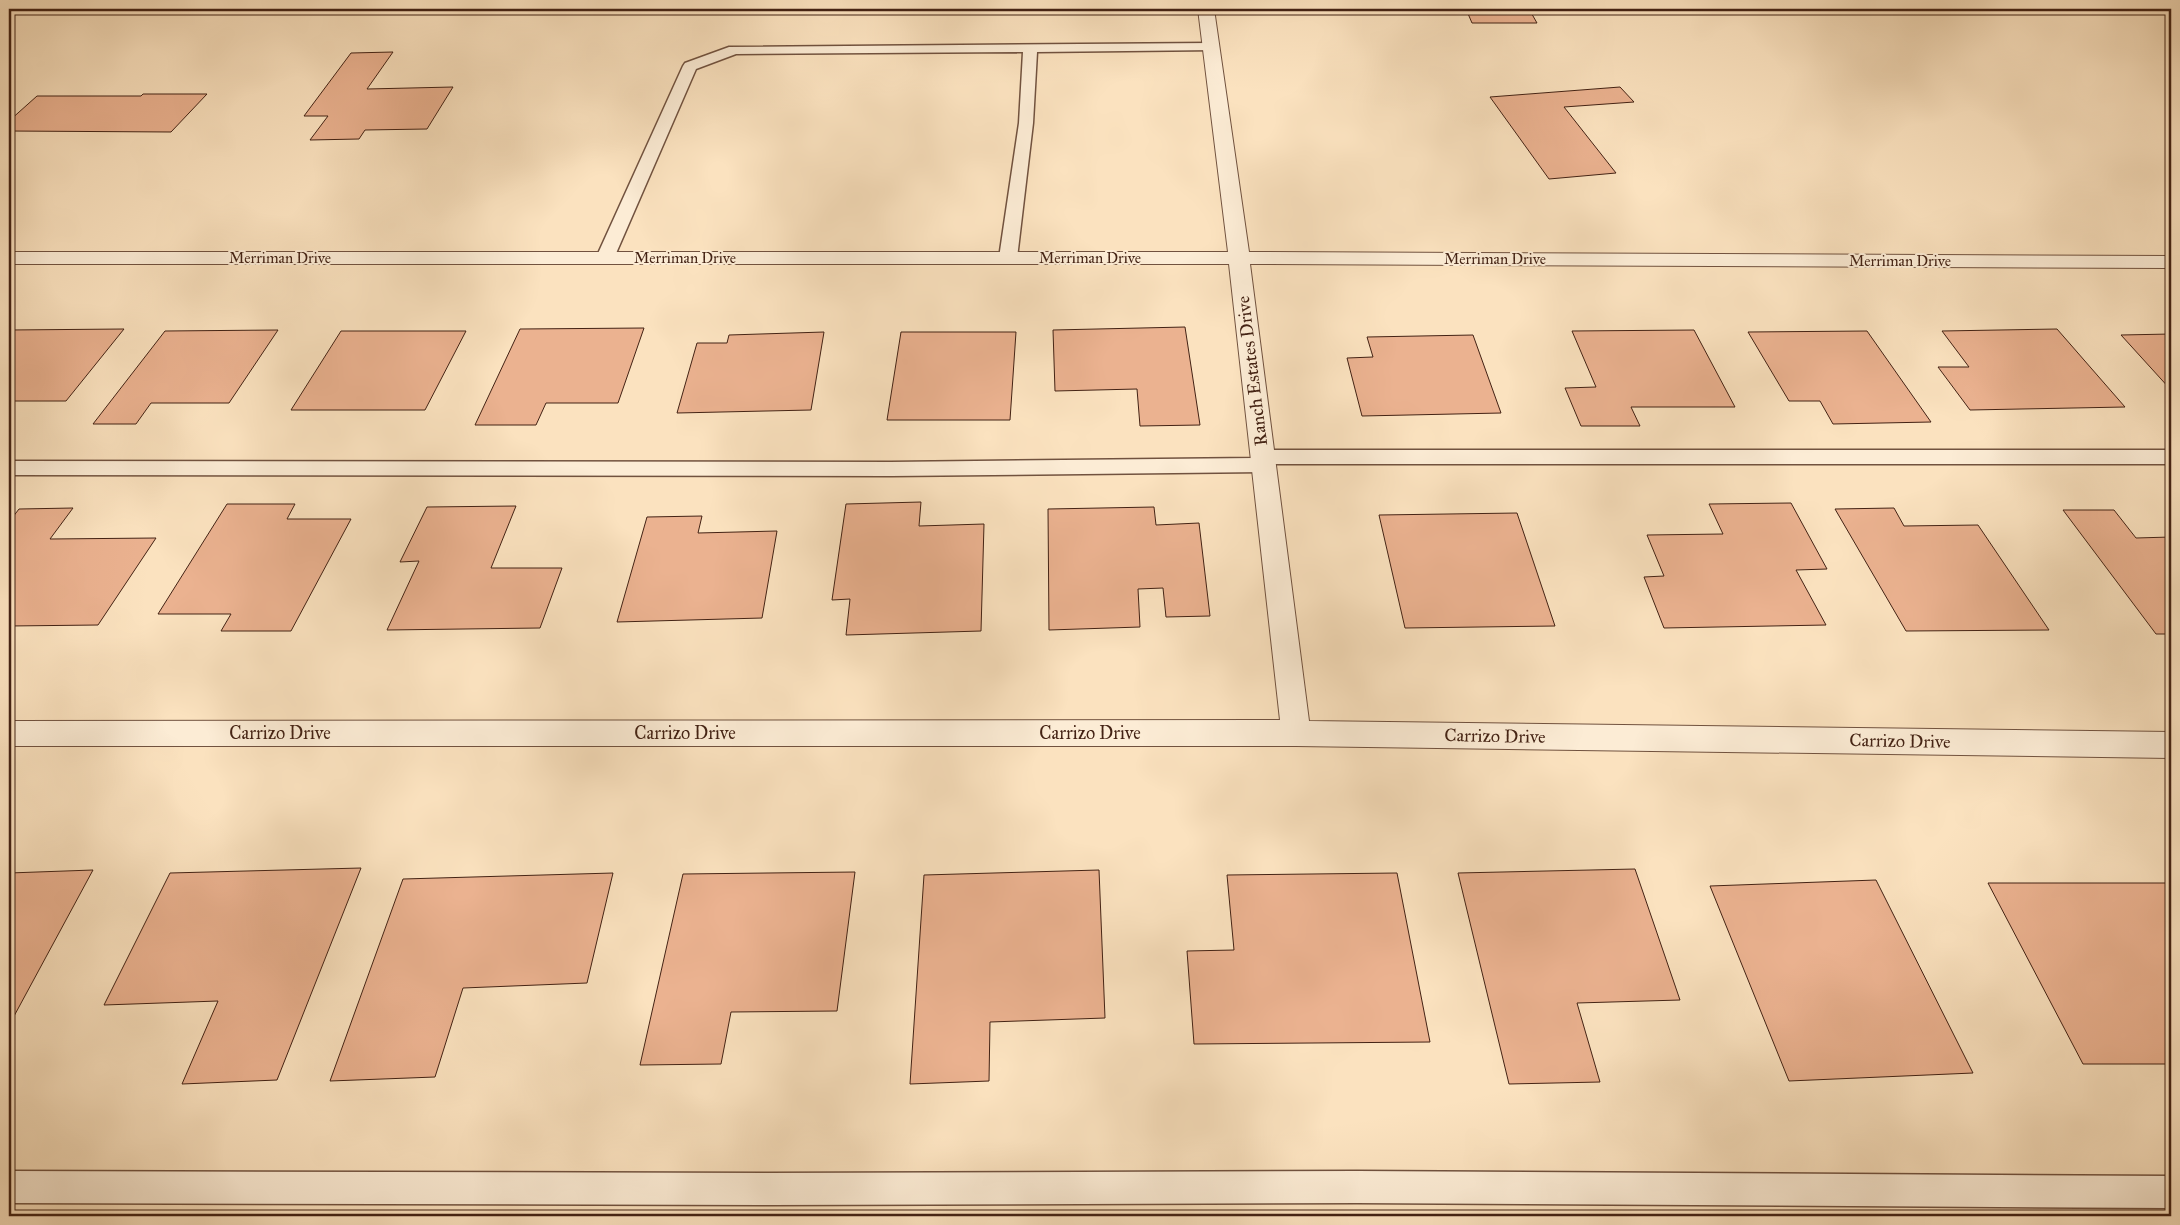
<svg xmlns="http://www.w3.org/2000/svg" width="2180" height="1225" font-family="'IM FELL Great Primer',serif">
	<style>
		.building { fill: #ebb290; stroke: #432214 }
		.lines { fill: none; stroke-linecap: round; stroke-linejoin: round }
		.service-casing { stroke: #71523f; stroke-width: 3 }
		.minor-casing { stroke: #71523f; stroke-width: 2 }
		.service { fill: #fcecd5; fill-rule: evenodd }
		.minor { fill: #fcecd5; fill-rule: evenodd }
		.labels { text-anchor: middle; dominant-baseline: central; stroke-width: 4; stroke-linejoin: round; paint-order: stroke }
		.far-street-label { font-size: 15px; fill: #432214; stroke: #fcecd5 }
		.street-label { font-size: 18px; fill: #432214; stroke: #fcecd5 }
	</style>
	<rect width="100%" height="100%" fill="#fbe2bf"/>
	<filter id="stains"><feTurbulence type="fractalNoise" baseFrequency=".004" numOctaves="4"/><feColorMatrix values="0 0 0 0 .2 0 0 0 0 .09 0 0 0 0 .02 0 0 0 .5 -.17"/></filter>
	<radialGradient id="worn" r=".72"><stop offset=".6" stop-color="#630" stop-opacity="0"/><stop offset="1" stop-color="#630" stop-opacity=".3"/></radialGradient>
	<path class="building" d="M1466 9H1529L1537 23H1472Z
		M393 52 367 89 453 87 427 129 365 130 359 139 310 140 328 116H304L351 53Z
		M1620 87 1634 102 1564 107 1616 173 1549 179 1490 97Z
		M143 94H207L171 132 9 131V121L37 96H141Z
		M1185 327 1200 425 1140 426 1137 389 1055 391 1053 330Z
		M644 328 618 403H546L536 425H475L520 329Z
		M124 329 66 401H9V330Z
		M2057 329 2125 407 1970 410 1938 367H1969L1942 331Z
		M278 330 229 403H151L136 424H93L165 331Z
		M1694 330 1735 407H1631L1640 426H1581L1565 388 1596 387 1572 331Z
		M341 331H466L425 410H291Z
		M1867 331 1931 422 1833 424 1820 401H1789L1748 332Z
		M824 332 811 410 677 413 697 343H727L729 335Z
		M901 332H1016L1010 420H887Z
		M2171 334V390L2121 335Z
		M1473 335 1501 413 1362 416 1347 358 1373 357 1367 337Z
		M921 502 919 526 984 524 981 631 846 635 850 599 832 600 846 504Z
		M1791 503 1827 569 1796 570 1826 625 1664 628 1644 577 1664 576 1647 535 1723 534 1709 504Z
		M227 504H295L287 519H351L291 631H221L231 614H158Z
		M516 506 491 568H562L540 628 387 630 419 561 400 562 427 507Z
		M1154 507 1156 525 1199 523 1210 616 1166 617 1163 588 1138 589 1140 627 1049 630 1048 509Z
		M73 508 50 539 156 538 98 625 9 626V522L19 509Z
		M1894 508 1904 526 1978 525 2049 630 1906 631 1835 509Z
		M2063 510H2114L2136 538 2171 537V634H2156Z
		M1517 513 1555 626 1405 628 1379 515Z
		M702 516 698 533 777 531 762 618 617 622 647 517Z
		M361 868 277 1080 182 1084 218 1001 104 1005 170 873Z
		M1635 869 1680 1000 1577 1003 1600 1082 1509 1084 1458 873Z
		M93 870 13 1018H9V873Z
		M1099 870 1105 1018 990 1022 989 1081 910 1084 924 875Z
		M855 872 837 1011 731 1012 721 1064 640 1065 683 874Z
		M613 873 587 983 463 988 435 1077 330 1081 403 879Z
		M1397 873 1430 1042 1194 1044 1187 951 1234 950 1227 875Z
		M1876 880 1973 1073 1789 1081 1710 886Z
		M1988 883H2166L2171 891V1064H2083Z"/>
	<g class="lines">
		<g class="service-casing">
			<path id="service" d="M1211 43 1218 47 1216 50 1037 52 1033 123 1017 258 1014 262H1002L999 258 1019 123 1023 52 736 54 696 69 614 258 611 262H599L596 258 683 66 685 63 729 47Z
				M1263 450H2171V464H1274L1271 470 1264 472 891 476 9 475V461L891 462 1254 458 1256 452Z
				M9 1171 769 1173 1357 1171 2171 1176V1208L1357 1203 769 1205 9 1203Z"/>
		</g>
		<g class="minor-casing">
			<path id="minor" d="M1198 9H1214L1249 252 2171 256V268L1250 264 1309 721 2171 732V758L1296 746H9V721L1280 720 1229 264H9V252H1228Z"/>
		</g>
		<use href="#service" class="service"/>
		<use href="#minor" class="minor"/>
	</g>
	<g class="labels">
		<g class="far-street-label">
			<text x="280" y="258">Merriman Drive</text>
			<text x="685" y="258">Merriman Drive</text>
			<text x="1090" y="258">Merriman Drive</text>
			<text x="1495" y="259">Merriman Drive</text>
			<text x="1900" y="261">Merriman Drive</text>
		</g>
		<g class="street-label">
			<text transform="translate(1252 371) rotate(-97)">Ranch Estates Drive</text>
			<text x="280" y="733">Carrizo Drive</text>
			<text x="685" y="733">Carrizo Drive</text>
			<text x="1090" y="733">Carrizo Drive</text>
			<text transform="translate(1495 736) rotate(1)">Carrizo Drive</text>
			<text transform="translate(1900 741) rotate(1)">Carrizo Drive</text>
		</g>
	</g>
	<rect width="2180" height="1225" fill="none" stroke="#fbe2bf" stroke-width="30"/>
	<rect x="10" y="10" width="2160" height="1205" fill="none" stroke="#432214" stroke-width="2.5"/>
	<rect x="15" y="15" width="2150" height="1195" fill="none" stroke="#432214"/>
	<rect width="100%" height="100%" filter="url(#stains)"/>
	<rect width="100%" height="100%" fill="url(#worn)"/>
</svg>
